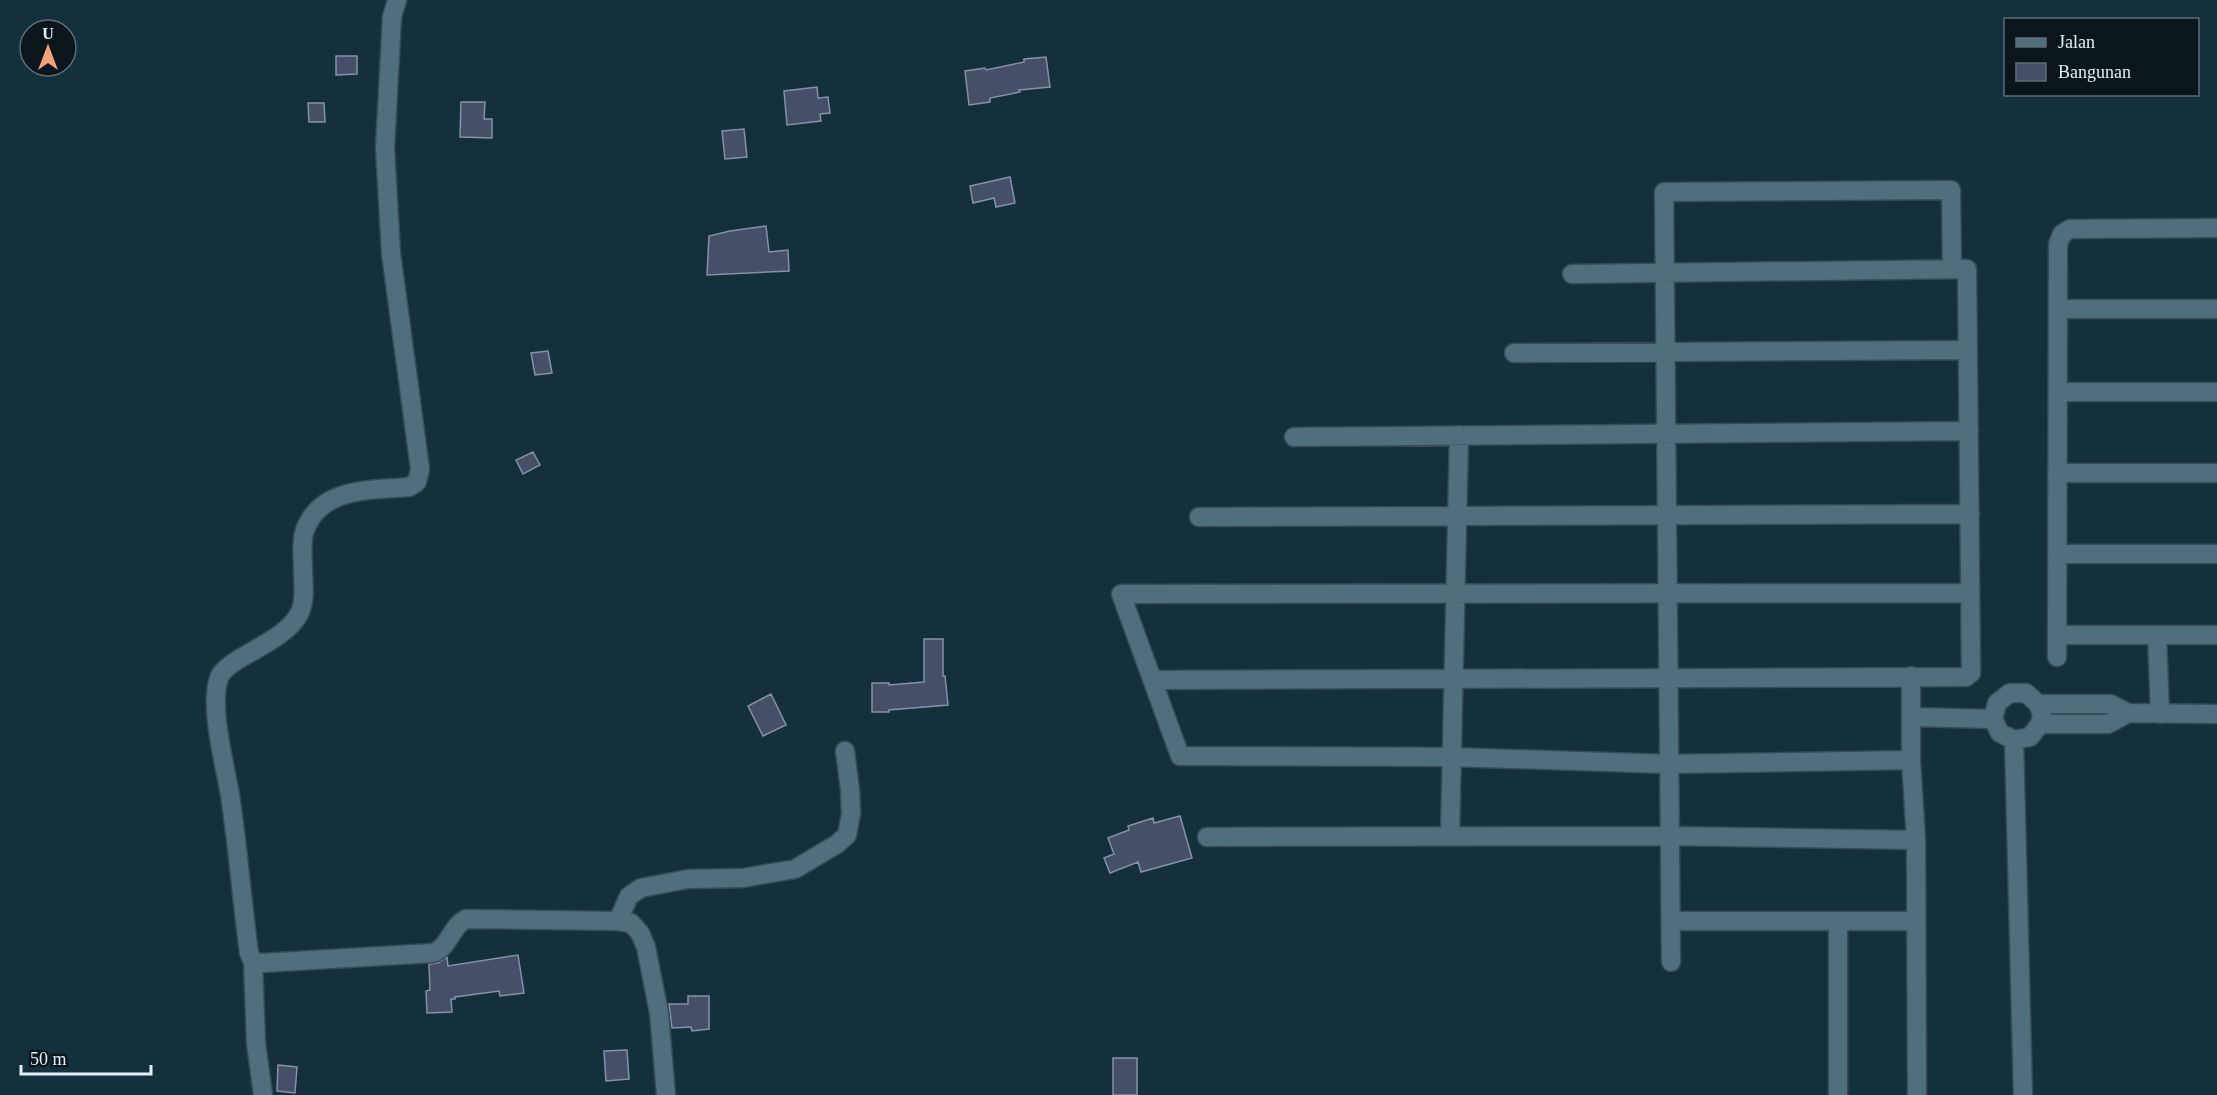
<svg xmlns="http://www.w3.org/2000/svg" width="2217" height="1095" font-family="'Times New Roman',serif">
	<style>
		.building { fill: #454f67; stroke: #8591ab; stroke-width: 1.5 }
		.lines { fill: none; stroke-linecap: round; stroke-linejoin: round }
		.minor-casing { stroke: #364b57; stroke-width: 21 }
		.minor { stroke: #516e7e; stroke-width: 18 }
	</style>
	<rect width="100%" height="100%" fill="#14303d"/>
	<path class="building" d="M336 56H357V74L336 75Z
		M1046 57 1050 87 1019 90 1020 92 990 98V102L969 105 965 71 985 68 986 70 1024 62V59Z
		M817 87 818 98 828 97 830 113 820 114 821 121 787 125 784 91Z
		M461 102H485L484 119H492V138L460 137Z
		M308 103H324L325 122H309Z
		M744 129 747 157 725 159 722 131Z
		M1010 177 1015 203 996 207 994 198 973 203 970 186Z
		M766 226 769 252 788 250 789 271 707 275 709 236 730 231Z
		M548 351 552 373 535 375 531 353Z
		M533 452 540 465 523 474 516 460Z
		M924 639H943V676H945L948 705 889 710V712H872V683H889V685L924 682Z
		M771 694 786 725 763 736 748 706Z
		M1180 816 1192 858 1141 872 1138 862 1110 873 1104 858 1114 854 1108 838 1129 830 1128 826 1153 818 1154 823Z
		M518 955 524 993 500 996 499 991 455 997V999H451L452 1012 427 1013 426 991 430 990 429 964 438 963 447 957 448 966Z
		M688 996H709V1029L692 1031 691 1027 672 1028 669 1004H688Z
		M627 1050 629 1079 606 1081 604 1051Z
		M1113 1058H1137V1095H1113Z
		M278 1065 297 1067 295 1093 277 1091Z"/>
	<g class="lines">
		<g class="minor-casing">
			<path id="minor" d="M397 0 392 17 385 148 391 253 420 469 417 482 409 487C371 490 318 487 304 533 301 544 303 558 303 570 303 584 306 601 299 614 284 643 227 657 219 678 209 707 225 765 230 795 238 848 242 901 249 953L253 962 262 963 433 953C450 947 450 927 466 919L618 921 631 923 640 933 646 947 659 1013 666 1095
				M2058 309H2217
				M1514 353 1968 350
				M2058 392H2217
				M1294 437 1969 431
				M2057 473H2217
				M1199 517 1970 514
				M2057 554H2217
				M2057 635H2217
				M2157 635 2160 714
				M2057 657 2058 244 2062 234 2070 229 2217 228
				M1152 680 1966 677 1971 673 1967 269 1572 274
				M2038 704 2042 714 2040 724 2030 737 2014 740 2000 733 1993 719 1997 703 2010 693H2026L2038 704H2110L2128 713 2217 714
				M1911 717 1993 719
				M2040 724H2108L2128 713
				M2014 740 2023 1095
				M1911 760 1669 764 1452 757 1180 756 1121 594 1970 593
				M1450 836 1459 435
				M1207 837 1670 836 1916 840 1911 760V676
				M1916 840 1917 1095
				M618 921 629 896 641 888 688 879 743 878 795 869 837 844 847 835 851 814 850 790 845 751
				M1671 921H1916
				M253 962 256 1043 263 1095
				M1671 962 1664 192 1951 190 1952 269
				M1838 1095V921"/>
		</g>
		<use href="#minor" class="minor"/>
	</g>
	<rect x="2004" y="18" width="195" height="78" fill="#0a161c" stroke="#606d74" stroke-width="1.5"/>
	<rect x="2016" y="38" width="30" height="9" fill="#516e7e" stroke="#606d74" stroke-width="1.5"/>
	<text x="2058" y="48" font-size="18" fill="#e0f0f9">Jalan</text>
	<rect x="2016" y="63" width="30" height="18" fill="#454f67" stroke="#606d74" stroke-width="1.5"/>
	<text x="2058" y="78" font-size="18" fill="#e0f0f9">Bangunan</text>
	<g transform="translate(48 48)"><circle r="28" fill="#0a161c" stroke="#606d74" stroke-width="1.5"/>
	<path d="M0-4.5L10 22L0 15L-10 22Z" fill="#f1a17b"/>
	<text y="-9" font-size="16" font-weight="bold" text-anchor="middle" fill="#e0f0f9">U</text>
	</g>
	<path d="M21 1065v9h130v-9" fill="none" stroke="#e0f0f9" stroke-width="3"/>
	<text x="30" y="1065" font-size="18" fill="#e0f0f9" stroke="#0a161c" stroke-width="4.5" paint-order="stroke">50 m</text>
</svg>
